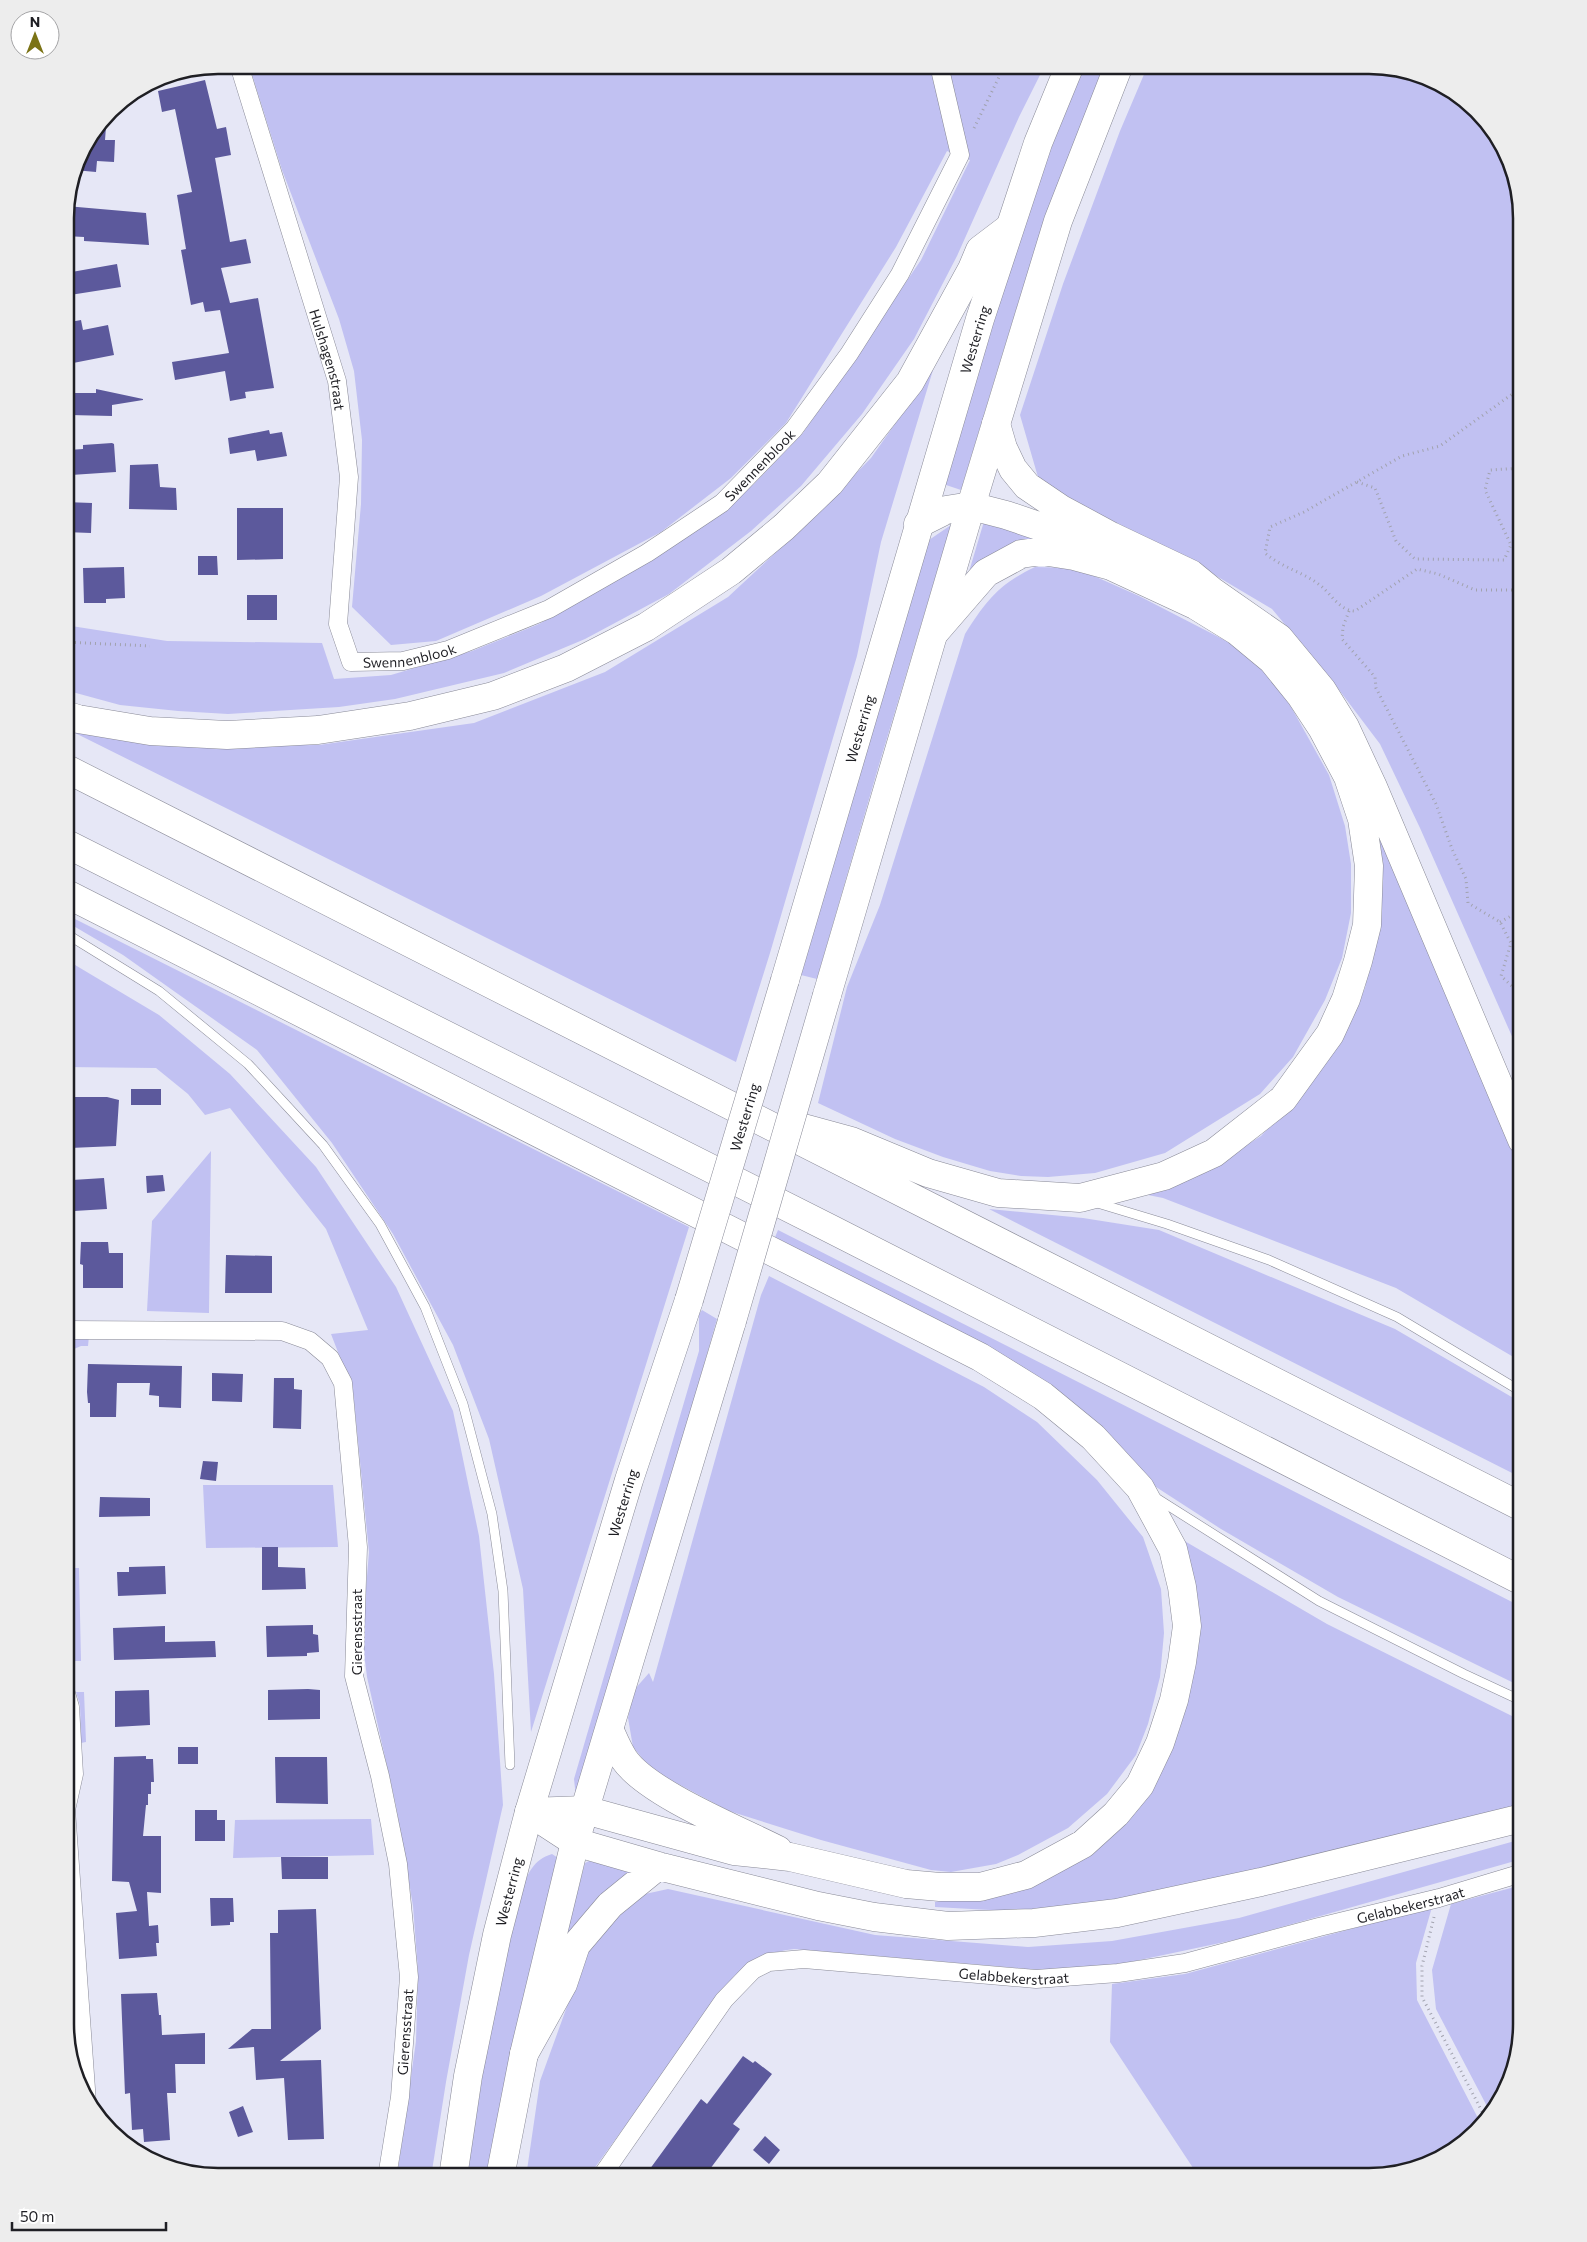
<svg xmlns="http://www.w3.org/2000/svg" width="1587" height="2242" font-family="Commissioner,sans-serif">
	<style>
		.green { fill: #c1c1f2 }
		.building { fill: #5c599c }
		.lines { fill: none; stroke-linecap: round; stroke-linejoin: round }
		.service-casing { stroke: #898a97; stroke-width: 10 }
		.minor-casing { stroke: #898a97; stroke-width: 19 }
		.trunk-casing { stroke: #898a97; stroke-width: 29 }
		.motorway-casing { stroke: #898a97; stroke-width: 29 }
		.path { stroke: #a1a2ae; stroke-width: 3; stroke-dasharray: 1 4; stroke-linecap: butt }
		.service { stroke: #fff; stroke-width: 9 }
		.minor { stroke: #fff; stroke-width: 18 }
		.trunk { stroke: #fff; stroke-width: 28 }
		.motorway { stroke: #fff; stroke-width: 28 }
		.trunk-bridge-casing { stroke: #898a97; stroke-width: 29; stroke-linecap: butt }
		.trunk-bridge { stroke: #fff; stroke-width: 28 }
		.labels { text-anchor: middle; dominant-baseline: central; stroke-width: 5; stroke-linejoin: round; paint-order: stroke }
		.street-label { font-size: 14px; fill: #1f1f24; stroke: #fff }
		.rim { fill: none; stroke: #1f1f24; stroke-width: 2.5 }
	</style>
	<rect width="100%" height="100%" fill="#e6e7f6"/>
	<path class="green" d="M249 65H1045L1019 117 957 256 914 339 862 414 801 486 751 531 669 594 585 639 504 673 395 699 339 707 228 714 178 711 120 705 65 690V625L167 641 322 643 334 679 391 675 472 651 539 624 626 575 708 523 754 484 803 433 921 260 970 160 947 151 896 247 786 423 731 478 661 532 541 596 436 641 391 645 352 607 361 504 362 440 354 371 339 319 282 170Z
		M1085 65H1106C1045 202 1005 347 961 490L943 484 1029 203Z
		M1148 65H1379L1446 86 1501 141 1522 218V1059L1420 828 1380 744 1330 678 1272 609 1186 558 1040 484 1020 415 1063 284 1120 131Z
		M933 370 881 542 857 656 770 953 736 1062 65 728 184 746 319 745 474 723 605 672 728 597 802 528 871 458Z
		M985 518 1058 540 968 575Z
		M951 525 878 768 817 979 801 975 929 540Z
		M1035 567 1076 568 1139 596 1236 646 1280 687 1329 775 1345 826 1351 864V913L1342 958 1325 1000 1293 1057 1260 1094 1165 1153 1095 1173 1048 1177 1021 1176 990 1171 943 1157 895 1139 818 1103 847 987 880 905 965 634C986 601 999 584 1035 567Z
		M1378 829 1522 1171V1362L1396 1288 1163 1198 1143 1194 1201 1174 1261 1136 1313 1080 1348 1026 1365 988 1374 936 1380 858Z
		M65 914 689 1227 531 1732 523 1589 489 1439 453 1345 393 1234 332 1143 257 1050 123 955 65 921Z
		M65 959 159 1015 230 1074 316 1167 396 1287 453 1411 479 1536 494 1674 503 1805 469 1955 446 2082 431 2177H397L416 2041 418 1971 413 1906 396 1806 367 1677 362 1637 369 1552 353 1391 331 1334 368 1330 326 1229 230 1108 205 1115 188 1094 156 1068 65 1067Z
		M211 1151 209 1313 147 1311 152 1221Z
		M989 1209 1083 1218 1159 1230 1395 1329 1522 1403V1478Z
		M778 1230 1522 1607V1687L1338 1597 1221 1529 1156 1487 1125 1455 773 1242Z
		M769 1276 984 1387 1037 1422 1097 1480 1143 1537 1161 1589 1164 1633 1160 1677 1148 1724 1136 1755 1107 1794 1068 1828 1018 1855 996 1864 951 1872 931 1870 821 1840 729 1811 652 1770 633 1747 628 1718 634 1690 649 1673 653 1682 761 1295Z
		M702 1310 717 1319 580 1798H576L574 1779 699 1351V1314Z
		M89 1336 88 1346H81L69 1351 66 1362 75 1481H65V1341L68 1338Z
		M203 1485H333L338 1547 206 1548Z
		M1176 1536 1327 1624 1522 1721V1809L1199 1888 1068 1908 1008 1911 935 1907V1902L1004 1891 1158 1776 1180 1728 1192 1683 1196 1631Z
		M71 1568H79L81 1661H68L65 1571Z
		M76 1692H84L86 1742 81 1743 80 1705Z
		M371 1819 374 1855 233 1858 235 1820Z
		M1522 1839V1859L1239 1939 1121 1964 1040 1970 794 1949C765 1953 757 1959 734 1976L588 2177H526L540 2081 590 1943 618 1914 645 1894 668 1889 875 1935 1028 1947 1112 1941 1239 1918Z
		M552 1854 558 1858 487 2177H467L490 2026 522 1890C528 1873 533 1860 552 1854Z
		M589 1861 628 1870 630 1875 570 1937 566 1935 585 1863Z
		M1522 1885V2025L1502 2100 1490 2112 1436 2009 1432 1970 1451 1904Z
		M1432 1907 1416 1963 1417 2000 1480 2122 1446 2156 1370 2177H1199L1110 2042 1112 1984 1185 1974Z"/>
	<path class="building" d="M205 80 217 129 226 127 231 155 215 158 230 242 246 239 251 263 221 268 230 303 258 298 274 388 245 392 246 398 230 401 225 371 175 380 172 362 229 353 220 310 205 312 203 302 191 305 181 250 186 249 177 195 192 192 175 109 162 112 158 91Z
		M107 114 105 140H115L114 162 97 161 96 172 74 170 77 159Z
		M66 206 146 213 149 245 84 241V237L65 236Z
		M117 264 121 287 70 295 66 273Z
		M81 320 83 330 108 325 114 355 68 364 65 350V323Z
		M96 389 143 399V400L112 405V416L70 415 71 393H96Z
		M269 430 270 434 282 432 287 456 257 461 255 450 230 454 228 438Z
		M112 443 114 444 116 472 71 475 69 450 83 449V445Z
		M158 464 160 487 176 488 177 510 129 509 130 465Z
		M65 502 92 503 91 533 65 532Z
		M237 508H283V559L237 560Z
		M198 556H217L218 575H198Z
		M124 567 125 598 106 599V603H84L83 568Z
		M247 595H277V620H247Z
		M131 1089H161V1105H131Z
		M69 1097H107L119 1100 116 1146 70 1148 68 1135Z
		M163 1175 165 1191 147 1193 146 1176Z
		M104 1178 107 1209 74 1211 72 1180Z
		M81 1242H108L109 1253H123V1288H83V1265L80 1264Z
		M226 1255 272 1256V1293H225Z
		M88 1364 182 1366 181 1408 159 1407V1396L149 1395 150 1383H117L116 1417H90V1403H88L87 1392Z
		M212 1373 243 1374 242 1402 212 1401Z
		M274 1378H294V1389L302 1390 301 1429 273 1428Z
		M203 1461 218 1462 216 1481 200 1479Z
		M100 1497 150 1498V1516L99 1517Z
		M262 1547H278V1567L305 1568 306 1589 262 1590Z
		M165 1566 166 1594 118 1596 117 1572H129V1567Z
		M313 1625V1634L318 1635 319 1652 307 1653V1656L267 1657 266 1626Z
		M165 1626V1642L215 1641 216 1657 114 1660 113 1628Z
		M308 1689 320 1690V1719L268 1720V1690Z
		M149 1690 150 1725 115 1727V1691Z
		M178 1747H198V1764H178Z
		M146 1756V1759H153L154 1782H151V1794H148V1805H146L143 1836H161V1893L147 1892 149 1926 158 1925 159 1943H156L157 1956 119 1959 116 1913 137 1911 129 1882 112 1881 114 1757Z
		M275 1757H327L328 1804 276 1803Z
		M195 1810H217V1820H225V1841H195Z
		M281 1857H328V1879H282Z
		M210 1898H233L234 1922H230V1925L211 1926Z
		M316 1909 321 2029 280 2061 321 2060 324 2139 288 2140 284 2078 256 2080 254 2047 228 2049 252 2029H271L270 1933H278V1910Z
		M157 1993 159 2015H161L162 2035 205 2033V2064H175L176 2093H167L170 2140 144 2142 143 2129 132 2130 130 2093 125 2094 121 1994Z
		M743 2056 753 2063 755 2061 772 2074 733 2124 740 2129 704 2177H644L701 2099 707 2104Z
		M243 2106 253 2132 238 2137 229 2112Z
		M765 2136 780 2150 769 2164 753 2150Z"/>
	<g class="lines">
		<g class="service-casing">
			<path id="service" d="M65 933 159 991 248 1064 323 1145 380 1224 425 1307 463 1404 492 1514 503 1591 510 1765
				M1094 1202 1167 1224 1269 1260 1397 1317 1522 1392
				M1153 1496 1319 1601 1464 1674 1522 1701"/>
		</g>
		<g class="minor-casing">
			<g id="minor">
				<path id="s1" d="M239 65 337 381 349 477 338 624 351 662 403 661 448 650 549 609 647 553 722 503 794 429 849 354 900 274 960 155 939 65"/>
				<path d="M65 1330 282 1331 310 1341 330 1358 343 1383 358 1547 354 1676 380 1776 398 1864 409 1977 400 2097 387 2177"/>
				<path d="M65 1690 70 1707 74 1774 66 1810 87 2103"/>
				<path id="s2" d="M601 2177 724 2000 753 1970 769 1962 804 1959 1036 1979 1118 1973 1185 1963 1319 1927 1439 1898 1522 1873"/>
			</g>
		</g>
		<g class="trunk-casing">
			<g id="trunk">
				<path id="s3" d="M785 980 980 319 1038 143 1070 65"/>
				<path d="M827 995 971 506 1058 221 1119 65"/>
				<path id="s4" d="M453 2177 468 2076 497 1935 529 1812 629 1480 689 1300"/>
				<path d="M500 2177 524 2054 575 1842 732 1321"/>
			</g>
		</g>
		<g class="motorway-casing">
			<path id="motorway" d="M996 424 1003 448 1013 469 1027 486 1061 509 1111 536 1191 574 1213 592 1279 638 1322 690 1345 727 1373 787 1522 1140
				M918 524 946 510 971 506 1006 515 1098 546
				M65 715 78 719 150 731 227 735 318 730 410 716 493 696 566 668 646 627 731 571 784 527 830 483 910 382 972 269 980 250 1009 228
				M65 768 1522 1507
				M65 843 829 1228 1522 1581
				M65 893 980 1357 1043 1396 1093 1437 1140 1488 1173 1549 1182 1587 1187 1626 1182 1662 1174 1700 1160 1743 1140 1785 1116 1814 1083 1844 1026 1875 980 1887H940L906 1884 790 1857 734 1851 585 1810 529 1812
				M796 1126 851 1141 928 1173 998 1193 1080 1198 1164 1176 1214 1153 1283 1099 1330 1034 1346 999 1358 961 1367 925 1369 866 1362 819 1348 777 1322 728 1301 696 1272 660 1237 631 1195 605 1111 566 1074 556 1042 551 1021 554 986 573 935 632
				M610 1731C614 1740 618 1750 624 1759 647 1793 739 1830 778 1850
				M529 1812 575 1842 658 1866 818 1906 874 1917 948 1926 1034 1923 1117 1913 1261 1882 1522 1818
				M524 2054 563 1984 576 1945 610 1905 658 1866"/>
		</g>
		<path class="path" d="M974 128 1005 65
			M1357 482 1375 488 1396 541 1415 559 1504 560 1511 545 1485 490 1490 470 1522 468
			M1522 590H1475L1438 574 1417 569 1355 611C1340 611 1331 594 1321 586 1304 572 1282 568 1265 553L1270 527 1304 512 1402 456 1440 446 1522 387
			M1349 611 1343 627 1342 639 1375 677 1376 688 1436 804 1452 849 1466 879 1468 903 1500 922 1511 943 1501 976 1514 988 1522 1012
			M65 642 150 646
			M1500 922 1522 910
			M1434 1917 1422 1966V1997L1485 2117"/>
		<use href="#service" class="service"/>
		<use href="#minor" class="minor"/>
		<use href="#trunk" class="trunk"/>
		<use href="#motorway" class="motorway"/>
		<g class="trunk-bridge-casing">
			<g id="trunk-bridge">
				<path id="s5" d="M689 1300 785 980"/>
				<path d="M732 1321 827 995"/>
			</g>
		</g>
		<use href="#trunk-bridge" class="trunk-bridge"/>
	</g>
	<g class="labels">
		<g class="street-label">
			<text stroke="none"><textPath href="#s3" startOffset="668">Westerring</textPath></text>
			<text stroke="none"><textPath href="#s1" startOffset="308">Hulshagenstraat</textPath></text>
			<text stroke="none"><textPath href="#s1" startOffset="1079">Swennenblook</textPath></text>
			<text stroke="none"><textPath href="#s1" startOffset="674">Swennenblook</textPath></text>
			<text stroke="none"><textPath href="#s3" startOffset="262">Westerring</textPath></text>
			<text stroke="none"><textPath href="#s5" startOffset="191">Westerring</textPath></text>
			<text stroke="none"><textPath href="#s4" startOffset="696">Westerring</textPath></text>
			<text transform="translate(356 1632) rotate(-90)">Gierensstraat</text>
			<text stroke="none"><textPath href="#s4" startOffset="291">Westerring</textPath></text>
			<text stroke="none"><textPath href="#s2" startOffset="926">Gelabbekerstraat</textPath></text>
			<text stroke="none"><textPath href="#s2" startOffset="521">Gelabbekerstraat</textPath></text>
			<text transform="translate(405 2032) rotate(-86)">Gierensstraat</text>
		</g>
	</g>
	<path d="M0 0H1587V2242H0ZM218 74H1369A144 144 0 0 1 1513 218V2024A144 144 0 0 1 1369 2168H218A144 144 0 0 1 74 2024V218A144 144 0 0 1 218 74Z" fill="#ededed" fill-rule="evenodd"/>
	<path class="rim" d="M218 74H1369A144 144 0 0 1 1513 218V2024A144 144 0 0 1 1369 2168H218A144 144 0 0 1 74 2024V218A144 144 0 0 1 218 74Z"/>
	<g transform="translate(35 35)"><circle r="24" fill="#ffffff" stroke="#a5a5a7"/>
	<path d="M0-4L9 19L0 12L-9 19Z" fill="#7b7315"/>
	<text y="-8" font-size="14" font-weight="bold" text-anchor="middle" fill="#1f1f24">N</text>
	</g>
	<path d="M12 2222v8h154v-8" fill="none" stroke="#1f1f24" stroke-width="2.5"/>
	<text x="20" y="2222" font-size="15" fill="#1f1f24" stroke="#ffffff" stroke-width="4" paint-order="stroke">50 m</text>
</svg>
